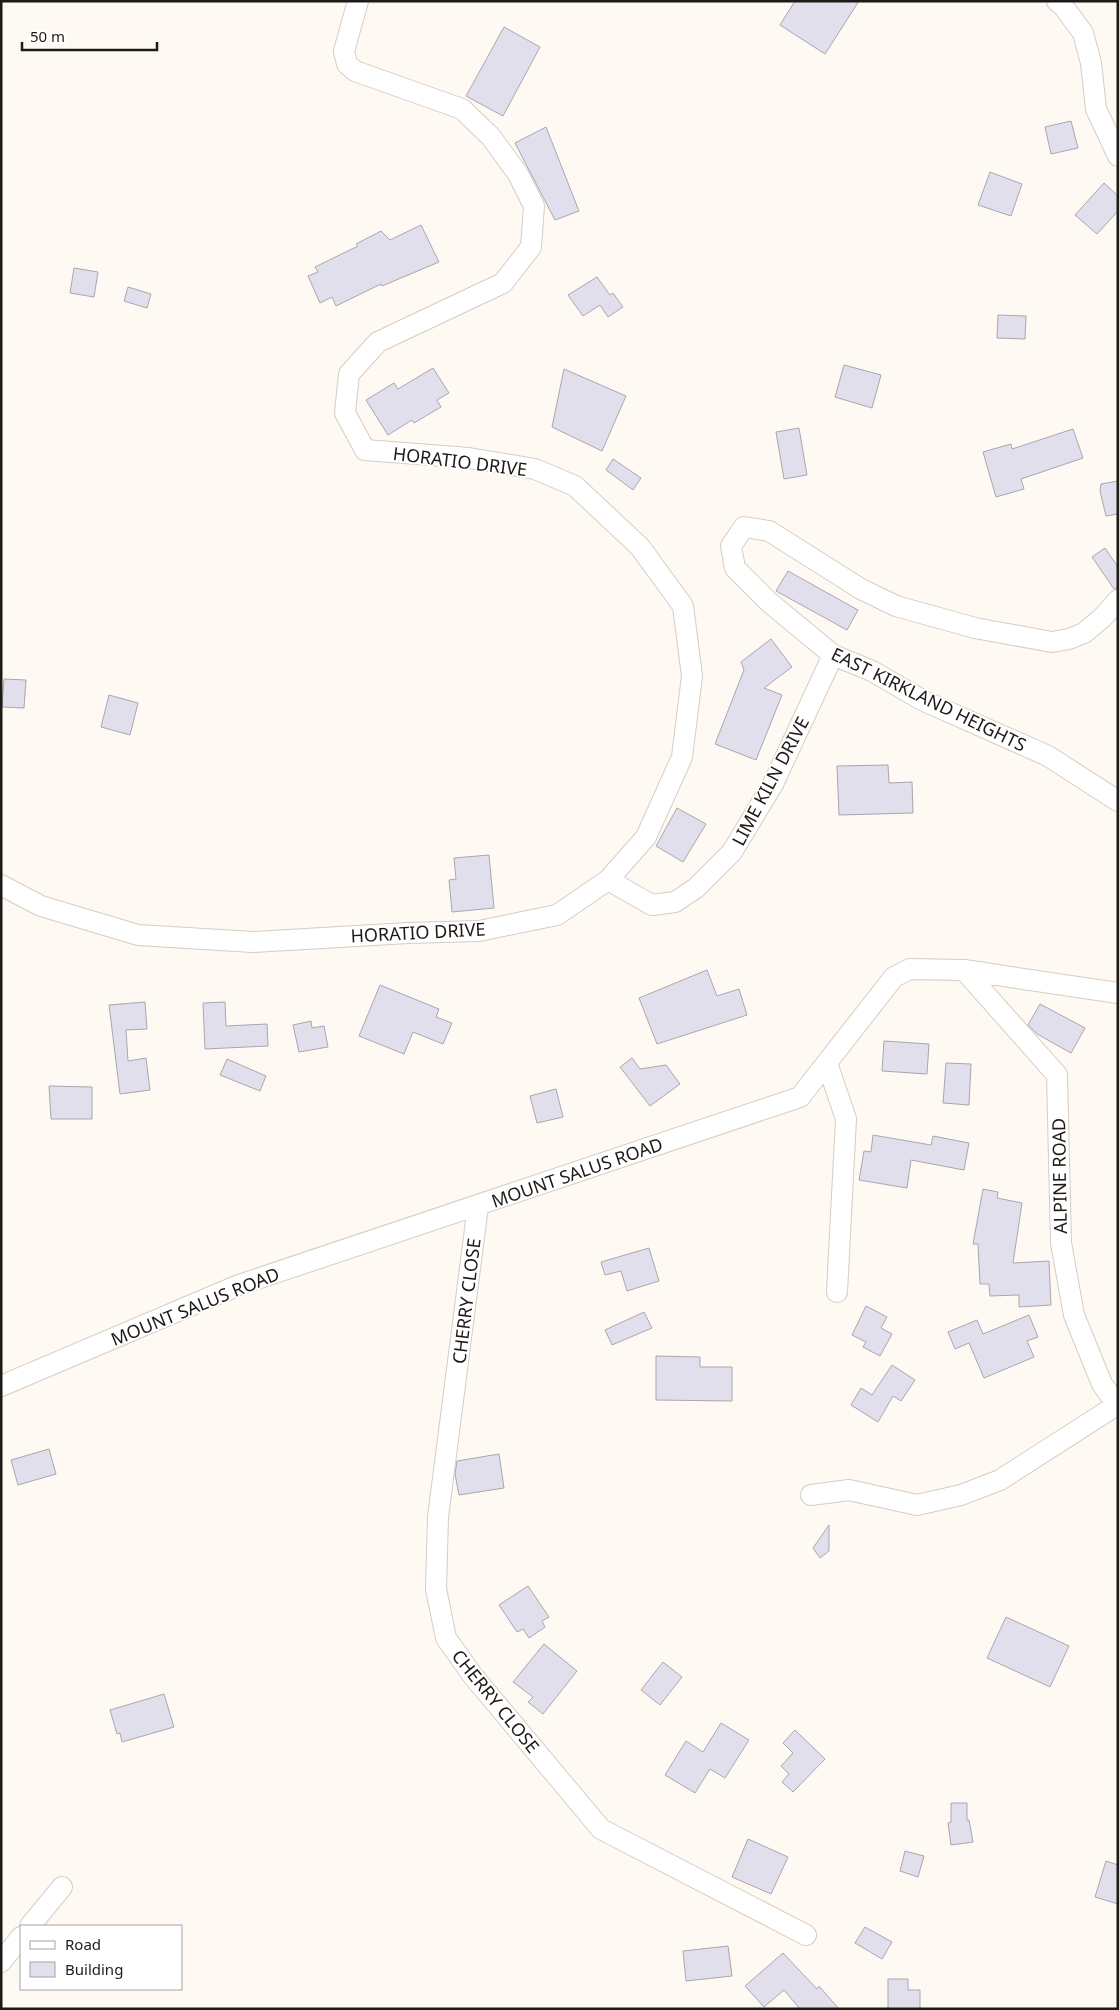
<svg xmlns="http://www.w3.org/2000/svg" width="1119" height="2010" font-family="'Noto Sans',sans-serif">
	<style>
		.building { fill: #e1dfeb; stroke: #a9a6b1 }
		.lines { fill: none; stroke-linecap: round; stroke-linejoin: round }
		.street-casing { stroke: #d6cdc3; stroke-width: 22 }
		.street { stroke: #fff; stroke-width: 20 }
		.labels { text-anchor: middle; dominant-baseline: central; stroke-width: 4; stroke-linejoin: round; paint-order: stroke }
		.street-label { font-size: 18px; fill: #1d1a17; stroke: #fff }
	</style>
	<rect width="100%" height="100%" fill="#fef9f3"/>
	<path class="building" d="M795 1H859L825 54 780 25Z
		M504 27 540 47 503 116 466 96Z
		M1071 121 1078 148 1051 154 1045 127Z
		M546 127 579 211 555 220 515 143Z
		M990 172 1022 184 1011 216 978 205Z
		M1104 183 1118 196V211L1097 234 1075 215Z
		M421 225 439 262 382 286 381 284 336 306 332 297 320 303 308 276 318 272 315 267 358 246 356 244 381 231 390 240Z
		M74 268 98 272 94 297 70 293Z
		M597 277 610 295 613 293 623 307 608 317 600 305 583 316 568 295Z
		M128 287 151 294 147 308 124 301Z
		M998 315 1026 316 1025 339 997 338Z
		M844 365 881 375 872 408 835 397Z
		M433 368 449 393 437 400 441 407 414 423 412 420 388 435 366 400 394 383 398 389Z
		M564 369 626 396 602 451 552 427Z
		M799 428 807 475 784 479 776 432Z
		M1073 429 1083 458 1021 479 1024 489 996 497 983 452 1011 444 1012 449Z
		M613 459 641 478 633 490 606 470Z
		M1118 481V514L1106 516 1100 491 1101 484Z
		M1105 548 1118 567V588L1114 589 1092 557Z
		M788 571 858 610 847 630 776 591Z
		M771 639 792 667 764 688 782 695 756 760 715 744 744 670 741 662Z
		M4 679 26 680 24 708 2 707Z
		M109 695 138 703 130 735 101 727Z
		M888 765 889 783 912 782 913 813 839 815 837 766Z
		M677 808 706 824 683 862 656 846Z
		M489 855 494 908 452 912 449 880 456 879 454 858Z
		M707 970 717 996 739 989 747 1015 657 1044 639 998Z
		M380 985 439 1009 436 1017 452 1023 443 1044 413 1032 404 1054 359 1036Z
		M145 1002 147 1029 126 1030 128 1061 146 1058 150 1090 120 1094 109 1005Z
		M225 1002 226 1026 267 1024 268 1046 205 1049 203 1003Z
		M1040 1004 1085 1028 1071 1053 1037 1034 1028 1025Z
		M311 1021 312 1028 324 1026 328 1047 299 1052 293 1025Z
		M884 1041 929 1044 927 1074 882 1071Z
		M632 1058 640 1069 666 1065 680 1084 650 1106 620 1067Z
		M227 1059 266 1076 260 1091 220 1075Z
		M946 1063 971 1064 969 1105 943 1103Z
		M49 1086 92 1087V1119H51Z
		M556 1089 563 1117 537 1123 530 1096Z
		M873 1135 931 1145 933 1136 969 1143 964 1170 911 1160 907 1188 859 1180 864 1151 871 1152Z
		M983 1189 998 1192 997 1198 1022 1203 1013 1263 1049 1261 1051 1305 1019 1307V1295L990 1296 989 1284H980L978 1244H973Z
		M649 1248 659 1281 627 1291 621 1271 605 1275 601 1262Z
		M866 1306 887 1317 881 1328 892 1334 880 1356 863 1347 866 1342 852 1335Z
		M644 1312 652 1328 612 1345 605 1330Z
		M1029 1315 1038 1337 1027 1341 1034 1357 984 1378 969 1343 955 1349 948 1332 977 1320 983 1334Z
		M656 1356 700 1357V1367H732V1401L656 1400Z
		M892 1365 915 1380 901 1401 893 1396 878 1422 851 1405 861 1388 872 1395Z
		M49 1449 56 1474 18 1485 11 1460Z
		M499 1454 504 1488 459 1495 455 1474 457 1461Z
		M829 1525V1551L820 1558 813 1548Z
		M528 1586 549 1617 542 1621 545 1627 529 1638 523 1629 517 1632 499 1605Z
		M1006 1617 1069 1646 1050 1687 987 1658Z
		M544 1644 577 1671 543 1714 528 1702 533 1697 513 1682Z
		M663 1662 682 1677 660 1705 641 1690Z
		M164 1694 174 1727 122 1742 120 1733 117 1734 110 1710Z
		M721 1723 749 1740 725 1778 710 1769 695 1793 665 1775 686 1741 703 1752Z
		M795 1730 825 1759 793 1792 782 1782 789 1774 781 1766 793 1753 783 1743Z
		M951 1803H967V1820H969L973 1842 951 1845 948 1823 951 1822Z
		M748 1839 788 1857 771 1894 732 1877Z
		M905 1851 924 1856 918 1877 900 1871Z
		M1106 1861 1118 1865V1904L1095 1897Z
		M865 1927 892 1942 882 1959 855 1943Z
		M728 1946 732 1976 686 1981 683 1951Z
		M783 1953 817 1989 819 1986 839 2009H800L784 1990 764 2007 745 1986Z
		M888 1979H908V1990H920V2009H888Z"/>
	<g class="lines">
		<g class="street-casing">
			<path id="street" d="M1057 1 1063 6 1083 33 1091 63 1096 109 1118 156
				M1118 600 1102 618 1084 633 1069 639 1052 642 975 628 896 606 861 589 769 531 744 527 731 546 735 568 769 602 833 655 872 671 922 700 1048 756 1118 801
				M608 880 652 905 675 902 696 888 732 852 773 784 833 655
				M1 885 41 906 138 935 253 942 408 933 479 931 557 915 608 880 646 837 682 757 692 676 683 606 640 547 575 486 535 469 469 458 365 450 345 413 349 374 378 342 503 283 531 247 534 206 518 174 491 137 462 109 355 71 347 64 344 51 358 1
				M964 970 1057 1075 1061 1243 1074 1315 1102 1384 1118 1406
				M827 1063 846 1119 837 1292
				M478 1206 438 1517 436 1589 446 1638 473 1676 601 1829 806 1935
				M1 1386 239 1285 800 1097 894 977 910 969 964 970 1118 993
				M811 1495 849 1490 917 1505 961 1495 1000 1480 1117 1405
				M30 1926 62 1887
				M1 1962 21 1937"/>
		</g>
		<use href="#street" class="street"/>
	</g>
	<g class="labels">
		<g class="street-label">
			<text transform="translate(460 461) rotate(7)">HORATIO DRIVE</text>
			<text transform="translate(929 699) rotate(26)">EAST KIRKLAND HEIGHTS</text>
			<text transform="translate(770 781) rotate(-62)">LIME KILN DRIVE</text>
			<text transform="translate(418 932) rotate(-3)">HORATIO DRIVE</text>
			<text transform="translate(577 1172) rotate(-19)">MOUNT SALUS ROAD</text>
			<text transform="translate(1059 1176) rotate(-91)">ALPINE ROAD</text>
			<text transform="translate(466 1301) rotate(-83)">CHERRY CLOSE</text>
			<text transform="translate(195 1306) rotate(-22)">MOUNT SALUS ROAD</text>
			<text transform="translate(496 1701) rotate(51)">CHERRY CLOSE</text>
		</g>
	</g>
	<rect width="1119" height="2010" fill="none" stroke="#1d1a17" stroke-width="5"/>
	<rect x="20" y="1925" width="162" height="65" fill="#ffffff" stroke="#a5a3a2"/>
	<rect x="30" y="1941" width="25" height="8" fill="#ffffff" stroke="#a5a3a2"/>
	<text x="65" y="1950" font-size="15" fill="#1d1a17">Road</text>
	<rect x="30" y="1962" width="25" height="15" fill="#e1dfeb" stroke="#a5a3a2"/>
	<text x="65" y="1975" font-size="15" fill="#1d1a17">Building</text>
	<path d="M22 42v8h135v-8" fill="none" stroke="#1d1a17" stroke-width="2.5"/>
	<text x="30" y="42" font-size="15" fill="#1d1a17" stroke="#ffffff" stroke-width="4" paint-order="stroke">50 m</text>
</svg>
